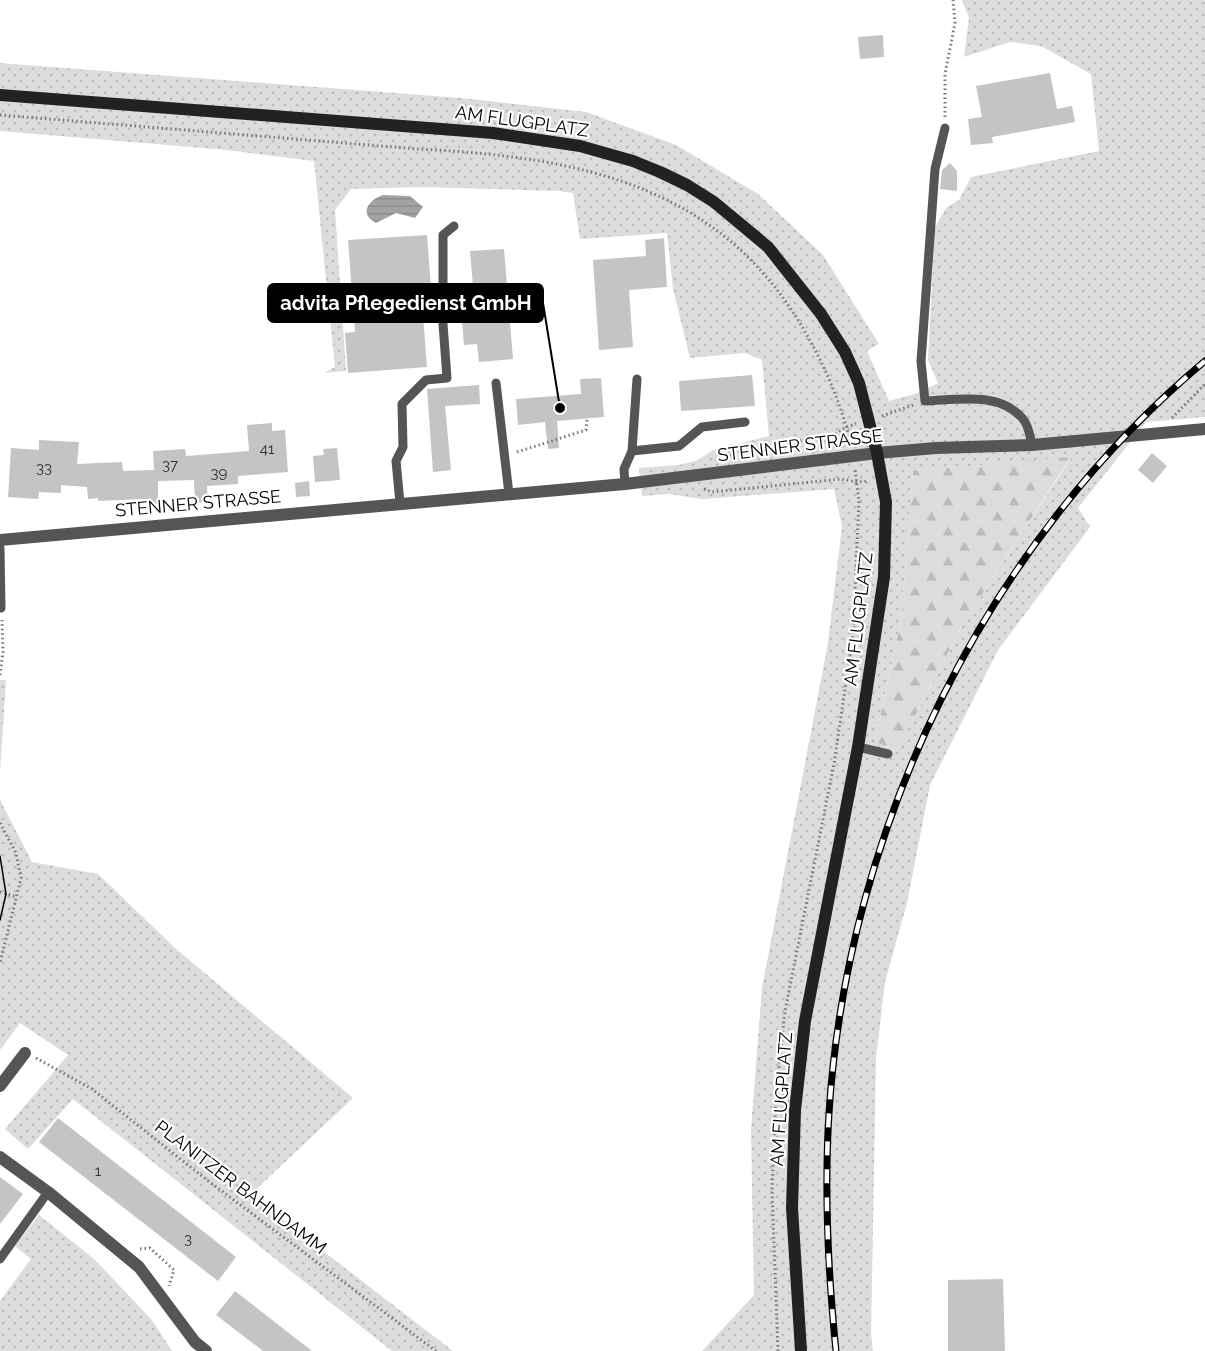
<svg xmlns="http://www.w3.org/2000/svg" width="1205" height="1351" font-family="Raleway,sans-serif">
	<style>
		.grass { fill: url(#grass-dots); fill-rule: evenodd }
		.forest { fill: url(#forest-firs) }
		.water { fill: url(#water-rules) }
		.building { fill: #c4c4c4 }
		.lines { fill: none; stroke-linecap: round; stroke-linejoin: round }
		.path { stroke: #777; stroke-width: 3; stroke-dasharray: 1.5 3; stroke-linecap: butt }
		.service { stroke: #555; stroke-width: 9 }
		.minor { stroke: #555; stroke-width: 12 }
		.tertiary { stroke: #555; stroke-width: 12 }
		.secondary { stroke: #222; stroke-width: 12 }
		.tram { stroke: #000; stroke-width: 1.5 }
		.rail-casing { stroke: #000; stroke-width: 7 }
		.rail { stroke: #fff; stroke-width: 4.5; stroke-dasharray: 14; stroke-linecap: butt }
		.labels { text-anchor: middle; dominant-baseline: central; stroke-width: 4.5; stroke-linejoin: round; paint-order: stroke }
		.number-label { font-size: 15px; fill: #313131 }
		.street-label { font-size: 18px; fill: #000; stroke: #fff }
		.leader { fill: none; stroke: #000; stroke-width: 2 }
		.callout-dot { fill: #000; stroke: #fff; stroke-width: 2 }
		.callout { fill: #000; stroke: #000; stroke-width: 2 }
		.callout-label { font-size: 20px; text-anchor: middle; font-weight: bold; fill: #fff }
	</style>
	<defs>
		<pattern id="grass-dots" width="8" height="8" patternUnits="userSpaceOnUse" patternTransform="scale(1.5)"><rect width="8" height="8" fill="#dcdcdc"/><path d="M2 2h.1M6 6h.1" fill="none" stroke="#bbb" stroke-width="1.8" stroke-linecap="round"/></pattern>
		<pattern id="forest-firs" width="22" height="20" patternUnits="userSpaceOnUse" patternTransform="scale(1.5)"><rect width="22" height="20" fill="#dcdcdc"/><path d="M5 1l3.5 6h-7zM16 11l3.5 6h-7z" fill="#bbb"/></pattern>
		<pattern id="water-rules" width="6" height="5" patternUnits="userSpaceOnUse" patternTransform="scale(1.5)"><rect width="6" height="5" fill="#a3a3a3"/><path d="M0 2.5h6" fill="none" stroke="#8b8b8b"/></pattern>
	</defs>
	<rect width="100%" height="100%" fill="#fff"/>
	<path class="grass" d="M962 0H1205V417L1146 422 1078 508 1090 527 998 650 930 785 907 903 885 982 876 1058 871 1334 873 1351H702L754 1295 751 1129 762 988 828 643 842 526 834 489 702 499 668 494 642 496 639 468 679 465 698 460 713 450 769 436 762 360 745 353 690 358 673 289 667 233 580 239 573 193 559 191 422 187 351 189 335 210 346 371 324 373 335 367 314 161 227 150 0 131V63L461 98 586 112 676 145 758 194 823 255 879 344 867 351 889 401 918 393 938 383 928 360 935 227 946 208 959 200 971 177 1099 151 1091 74 1041 46 1010 42 964 57 969 18ZM1071 458 964 622 896 752 875 740 901 621 913 471Z
		M0 680H6L0 772Z
		M0 800 32 862 98 874 175 948 353 1098 250 1195 453 1351H392L73 1099 28 1149 5 1129 68 1055 20 1023 0 1050Z
		M39 1215 94 1259 151 1319 172 1351H0V1301L31 1259 15 1246Z"/>
	<path class="forest" d="M1071 457 964 622 896 752 875 741 901 621 913 471Z"/>
	<path class="water" d="M383 195 410 196 423 207 415 218 396 213 376 223C358 213 369 200 383 195Z"/>
	<path class="building" d="M883 35 884 57 860 59 858 37Z
		M1050 73 1057 109 1072 106 1075 122 992 137 993 143 971 145 968 119 982 117 976 86Z
		M950 163 957 171V191L940 189 942 170Z
		M427 235 433 315 423 316 427 367 348 373 345 333 355 332 348 240Z
		M664 238 667 287 629 290 633 347 599 350 593 260 646 256 645 240Z
		M504 249 513 359 479 362 477 344 464 345 462 322 476 321 470 251Z
		M752 375 755 406 681 411 679 381Z
		M601 378 604 417 557 421 559 448 548 449 545 422 518 425 516 399 581 394 580 379Z
		M479 385 480 404 445 406 451 470 433 472 427 389Z
		M272 423V431L285 430 288 472 238 476V484L207 486 208 502 195 503 194 480 158 481V504H142V499L98 501V498L88 499 87 487 61 485V493L39 492 38 499 8 497 11 448 39 450V440L79 442 77 464 122 462 123 471 154 470 153 451 185 449 186 456 249 451 247 425Z
		M337 448 340 480 315 482 313 456 324 455 323 449Z
		M1152 453 1167 466 1153 483 1138 470Z
		M309 481 310 496 296 497 295 483Z
		M58 1118 236 1257 218 1281 39 1142Z
		M0 1177 23 1194 0 1224Z
		M1003 1279 1005 1351H948V1280Z
		M235 1291 312 1351H263L216 1315Z"/>
	<g class="lines">
		<path class="path" d="M0 115 418 149C579 157 723 184 808 337 826 369 842 406 850 442
			M945 117V74L955 23 953 0
			M882 416 916 404
			M1172 418 1205 384
			M517 452 586 430 587 419
			M730 456 742 451 834 435 846 427 856 424
			M704 489 712 492 841 479 857 482 869 481
			M0 675 3 652 2 620
			M0 823 16 853 21 878 0 963
			M0 892 17 897
			M36 1058 92 1089 207 1180 436 1351
			M140 1249 150 1248 174 1270 169 1286
			M778 1351 772 1191 776 1094 785 1011 834 764 853 635 859 501 855 469"/>
		<path class="service" d="M945 128 935 169 921 361 925 401C957 400 1000 391 1023 419 1029 426 1030 437 1032 445
			M496 383 509 494
			M632 451 679 446 702 427 745 422
			M625 484 624 469 632 451 637 379
			M400 503 396 461 403 447 402 404 426 380 447 378 443 324V235L454 226
			M0 548 1 608
			M858 747 888 754
			M0 1259 48 1192"/>
		<path class="minor" d="M0 540 625 484 877 453
			M0 1086 25 1053
			M0 1157 48 1192 139 1267 195 1342 206 1351"/>
		<path class="tertiary" d="M877 453 936 448 1032 445 1205 429"/>
		<path class="secondary" d="M0 95 493 133 580 146 633 161 660 172 687 185 714 202 768 247 821 314 845 352 859 383 877 453 886 502 884 577 858 747 805 1021 795 1110 792 1208 801 1351"/>
		<path class="tram" d="M0 856 6 894 0 920"/>
		<g class="rail-casing">
			<path id="rail" d="M836 1351C828 1272 824 1193 829 1113 847 828 985 545 1205 361"/>
		</g>
		<use href="#rail" class="rail"/>
	</g>
	<g class="labels">
		<g class="number-label">
			<text x="267" y="449">41</text>
			<text x="170" y="465">37</text>
			<text x="44" y="468">33</text>
			<text x="219" y="473">39</text>
			<text x="98" y="1171">1</text>
			<text x="188" y="1239">3</text>
		</g>
		<g class="street-label">
			<text transform="translate(522 121) rotate(8)">AM FLUGPLATZ</text>
			<text transform="translate(800 445) rotate(-7)">STENNER STRASSE</text>
			<text transform="translate(198 503) rotate(-5)">STENNER STRASSE</text>
			<text transform="translate(858 619) rotate(-83)">AM FLUGPLATZ</text>
			<text transform="translate(781 1099) rotate(-86)">AM FLUGPLATZ</text>
			<text transform="translate(241 1187) rotate(37)">PLANITZER BAHNDAMM</text>
		</g>
	</g>
	<path class="leader" d="M560 408L543 303"/>
	<circle class="callout-dot" cx="560" cy="408" r="6"/>
	<rect class="callout" x="268" y="284" width="275" height="38" rx="6"/>
	<g class="callout-label">
		<text x="406" y="310">advita Pflegedienst GmbH</text>
	</g>
</svg>
